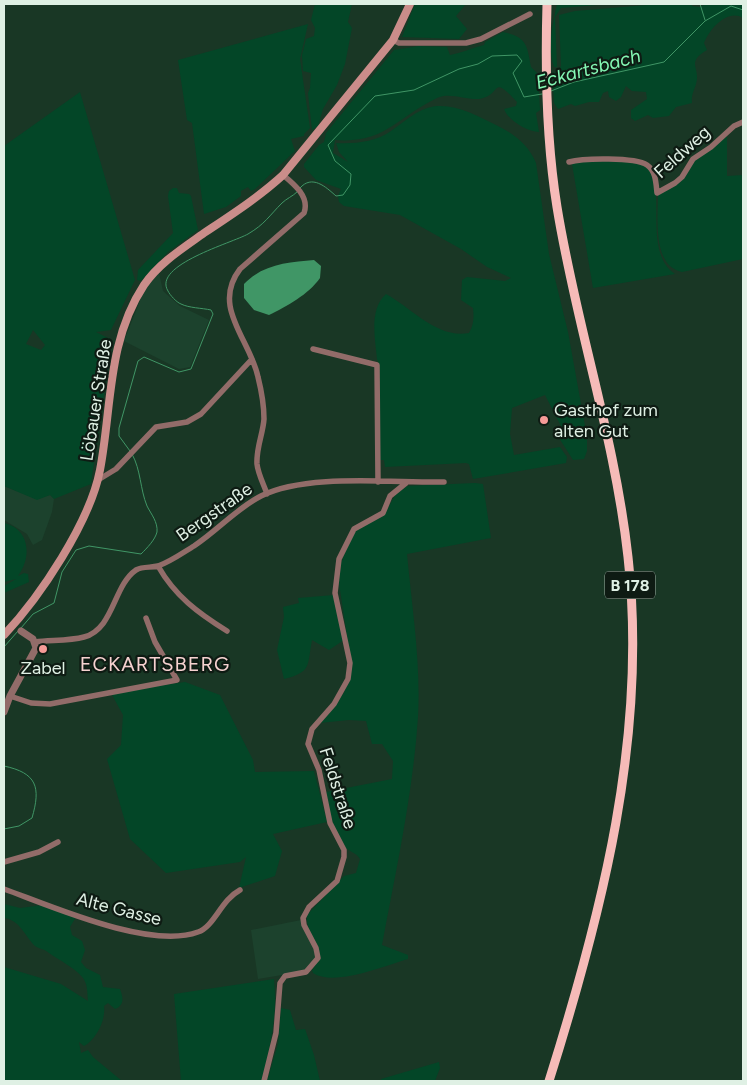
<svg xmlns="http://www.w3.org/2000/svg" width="747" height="1085" font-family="Figtree,sans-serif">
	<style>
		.built { fill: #1c422d }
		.green { fill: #034627; fill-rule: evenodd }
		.water { fill: #409666 }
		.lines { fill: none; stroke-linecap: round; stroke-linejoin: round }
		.stream { stroke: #409666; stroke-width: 1 }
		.minor { stroke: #926c69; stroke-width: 5.5 }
		.tertiary { stroke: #926c69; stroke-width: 7 }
		.secondary { stroke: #ca8d8a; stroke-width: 8 }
		.trunk { stroke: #f6bbb8; stroke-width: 9 }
		.poi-dot { fill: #f59b97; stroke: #0e1b13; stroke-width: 2 }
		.labels { text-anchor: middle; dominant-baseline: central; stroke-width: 4.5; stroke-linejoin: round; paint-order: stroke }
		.shield { fill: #0e1b13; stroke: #a0b0a5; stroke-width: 1 }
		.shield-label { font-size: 16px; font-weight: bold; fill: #dff0e4 }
		.street-label { font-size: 18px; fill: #dff0e4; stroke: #0e1b13 }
		.poi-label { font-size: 18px; fill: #dff0e4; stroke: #0e1b13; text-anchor: start }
		.water-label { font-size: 19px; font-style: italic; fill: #84f7b4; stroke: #0e1b13 }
		.quarter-label { font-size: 20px; letter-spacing: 1px; fill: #f6d2d0; stroke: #0e1b13 }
	</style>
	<rect width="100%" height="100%" fill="#193725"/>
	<path class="built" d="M159 273 163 291 180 306 209 320 190 367 179 369 124 341 145 288Z
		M4 486 37 499 50 495 54 499 52 512 42 540 33 545 27 534 4 520Z
		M301 920 315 949 317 958 306 971 258 979 251 930Z"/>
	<path class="green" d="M315 4H352L348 22 352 28 345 64 337 85 323 109 318 126 312 130 308 93 310 88 311 73 303 71 302 55 306 39 314 36 315 28 311 20Z
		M415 4H466L456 16 467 29 459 39 402 37Z
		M557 4H609L561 8 555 17 557 67H554C547 47 553 23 557 4Z
		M659 4H692V6L700 7 705 4H743V18C728 8 709 29 704 43L707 50C685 63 701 67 696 84 694 91 691 95 692 103L676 107 669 116 653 118 648 115 635 121 631 118V110L647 99 646 92 632 91 626 86 621 97 616 101 609 97 608 91 603 93 599 102H589L575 106 571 104 558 109 554 103 552 73 557 72 561 66 559 15 575 11Z
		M308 24 300 59 310 128 304 134V136L291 139 295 151 255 189 251 191 248 187 241 191V196L226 207 204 214 192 123 187 120 178 60Z
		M503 32C527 37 527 45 531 67L538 74 540 110 536 113 539 132C527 132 508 120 504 109L516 106 517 102C490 73 503 95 479 99 465 100 450 92 437 98 397 117 385 144 335 140L333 153 348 162 339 152 336 143C355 144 375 142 391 131 406 121 419 107 438 106 458 105 478 116 496 125 513 133 529 145 536 163L549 254 568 332 587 437V451L584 459 573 460 559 438 563 430 545 395 512 408 510 434 514 455 560 447 567 457 566 463 473 479 469 464 466 463 385 467 384 460H379V364L377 359C375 338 369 309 386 294 412 308 437 339 469 333 474 325 474 317 473 308L461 300 462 280 467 277 505 281 511 278 487 267 461 249 400 215 344 206 339 202 338 196 341 189 316 180 304 167V164L319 145 324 142 326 133 394 50 419 46 447 47 450 55C458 54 475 47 484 45L485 42Z
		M80 92 135 280 111 330 96 332 112 340 91 484 54 499 50 495 37 500 4 486V146ZM33 330 45 345 41 350 26 344Z
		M727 134V176L743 175V259L682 272C652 266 658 217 658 194L675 185 692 162Z
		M574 162C592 162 628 158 643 165 671 179 640 251 675 274L593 288 572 164Z
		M173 188H177L179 193 189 194 191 196 198 230 168 252 141 281 137 280 138 270 173 233 168 196 169 191Z
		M475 483 483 484 491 538 407 554C412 608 421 663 418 717 413 793 396 870 382 945L408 955V959C384 966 334 987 313 973L312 970C332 945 305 940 307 915L344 876 356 873 360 859C356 852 349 852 344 846 333 830 329 811 326 792L392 779 393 761 382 744H372L366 721 349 720 319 723 344 693 352 669 339 583 341 563 354 531 385 514 395 495 407 486Z
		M4 523C30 529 32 557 18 576L24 573 28 574 29 582 4 593V586L16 579 4 582Z
		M334 595 344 640 329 650 312 640C307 666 312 672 284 679L277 650 284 617 283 607 299 603 298 598Z
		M185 682 220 695 253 760 255 772 314 771 327 822 273 834 282 851 275 876 239 888 246 857 240 862 166 873 130 839 107 759 121 745 123 715 111 693Z
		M4 904 20 908 43 905 76 917 70 927 72 935 82 941 85 950 81 962 86 968 100 975 103 987 120 989C123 997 125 1005 115 1009L108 1003 104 1006C106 1019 97 1039 84 1046L79 1042 81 1053 88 1050 93 1057 122 1081H4V967L61 984 88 1001C87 993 88 985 83 978 75 968 59 960 49 953 45 949 39 949 35 946 24 935 20 920 4 918Z
		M274 979C278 1015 270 1046 262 1081H181L174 994Z
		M281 1008 290 1010 296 1030 305 1029 314 1055 320 1081H267L278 1044Z
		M439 1062 440 1068 435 1081H381V1079Z"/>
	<path class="water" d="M314 260 321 266 320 278C309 294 286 307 269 315L254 310 244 298V284C263 264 289 262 314 260Z"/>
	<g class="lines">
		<path class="stream" d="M700 4 705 20
			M551 91 574 82 664 62 705 21 731 6 743 10
			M300 188C312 174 326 187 336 196L343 195 350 185 351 174 335 161 328 145 375 96 414 90 459 69 478 64 492 56 517 55 522 61 513 73 524 97 542 94
			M130 451 119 436V428L138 361 144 357 179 372 191 369 213 314 211 310C202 308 189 308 181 304 176 302 170 295 168 291 152 265 232 243 248 234 265 224 269 216 282 203 286 199 293 196 297 192
			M21 628 33 614 54 603 62 572 76 550 89 546 141 554C147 548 155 540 157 532 158 522 151 514 147 506 140 489 141 470 132 454
			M4 647 18 631
			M4 766C37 773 41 787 32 818L19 826 4 829"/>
		<path class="minor" d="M393 40 399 43H466L481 39 530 14
			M569 162C583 158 635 157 647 165 656 171 656 184 657 193L675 183 682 177 693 159 711 147 734 126 743 122
			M313 349 377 365 378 482
			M98 480 116 469 156 427 187 422 201 414 252 359
			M267 494C264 485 258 474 257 464 256 448 263 434 264 419 264 406 261 389 258 377 250 339 211 307 240 269L304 213C310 197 294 184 283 175
			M158 566C175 596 198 613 227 631
			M35 642C51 640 69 641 84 637 114 629 113 586 136 570 143 566 151 568 158 566 170 562 184 552 194 546 218 530 236 509 261 496 306 473 392 483 444 482
			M10 696 31 703 50 704 177 680 155 642 146 618
			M4 862 39 852 58 842
			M4 889C51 906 150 950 198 932 214 927 221 900 240 890
			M264 1081 276 1033 280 983 285 976 306 972 318 958 316 948 304 925 303 918 309 907 337 881 344 857V850L330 823 319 770 308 744 312 729 334 704 348 679 350 663 335 593 339 559 354 529 383 513 390 496 406 483"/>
		<path class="tertiary" d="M4 712 10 696 36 648 33 639 21 631"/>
		<path class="secondary" d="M4 635C40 597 90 522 100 470 112 407 107 341 144 285 159 263 183 248 204 233 231 215 259 197 283 175L393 40 410 4"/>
		<path class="trunk" d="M547 4C545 72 546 139 557 207 576 325 615 438 628 557 648 735 602 913 549 1081"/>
	</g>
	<g class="poi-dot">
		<circle cx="544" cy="420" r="5"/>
		<circle cx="43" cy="649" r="5"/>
	</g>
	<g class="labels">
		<rect class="shield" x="605" y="571.5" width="50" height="27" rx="4"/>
		<g class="shield-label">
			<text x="630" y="585">B 178</text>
		</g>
		<g class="street-label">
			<text transform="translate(682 152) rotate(-42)">Feldweg</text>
			<text transform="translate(96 400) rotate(-81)">Löbauer Straße</text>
			<text transform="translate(214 512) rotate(-35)">Bergstraße</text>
			<text transform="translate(338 788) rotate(72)">Feldstraße</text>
			<text transform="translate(119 909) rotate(14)">Alte Gasse</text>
		</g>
		<g class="poi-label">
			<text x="554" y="410">Gasthof zum<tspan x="554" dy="21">alten Gut</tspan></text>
			<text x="43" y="668" text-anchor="middle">Zabel</text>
		</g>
		<g class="water-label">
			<text transform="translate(588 69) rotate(-15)">Eckartsbach</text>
		</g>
		<g class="quarter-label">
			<text x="155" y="664">ECKARTSBERG</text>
		</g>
	</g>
	<rect width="747" height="1085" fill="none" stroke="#dff0e4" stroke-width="10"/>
</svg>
